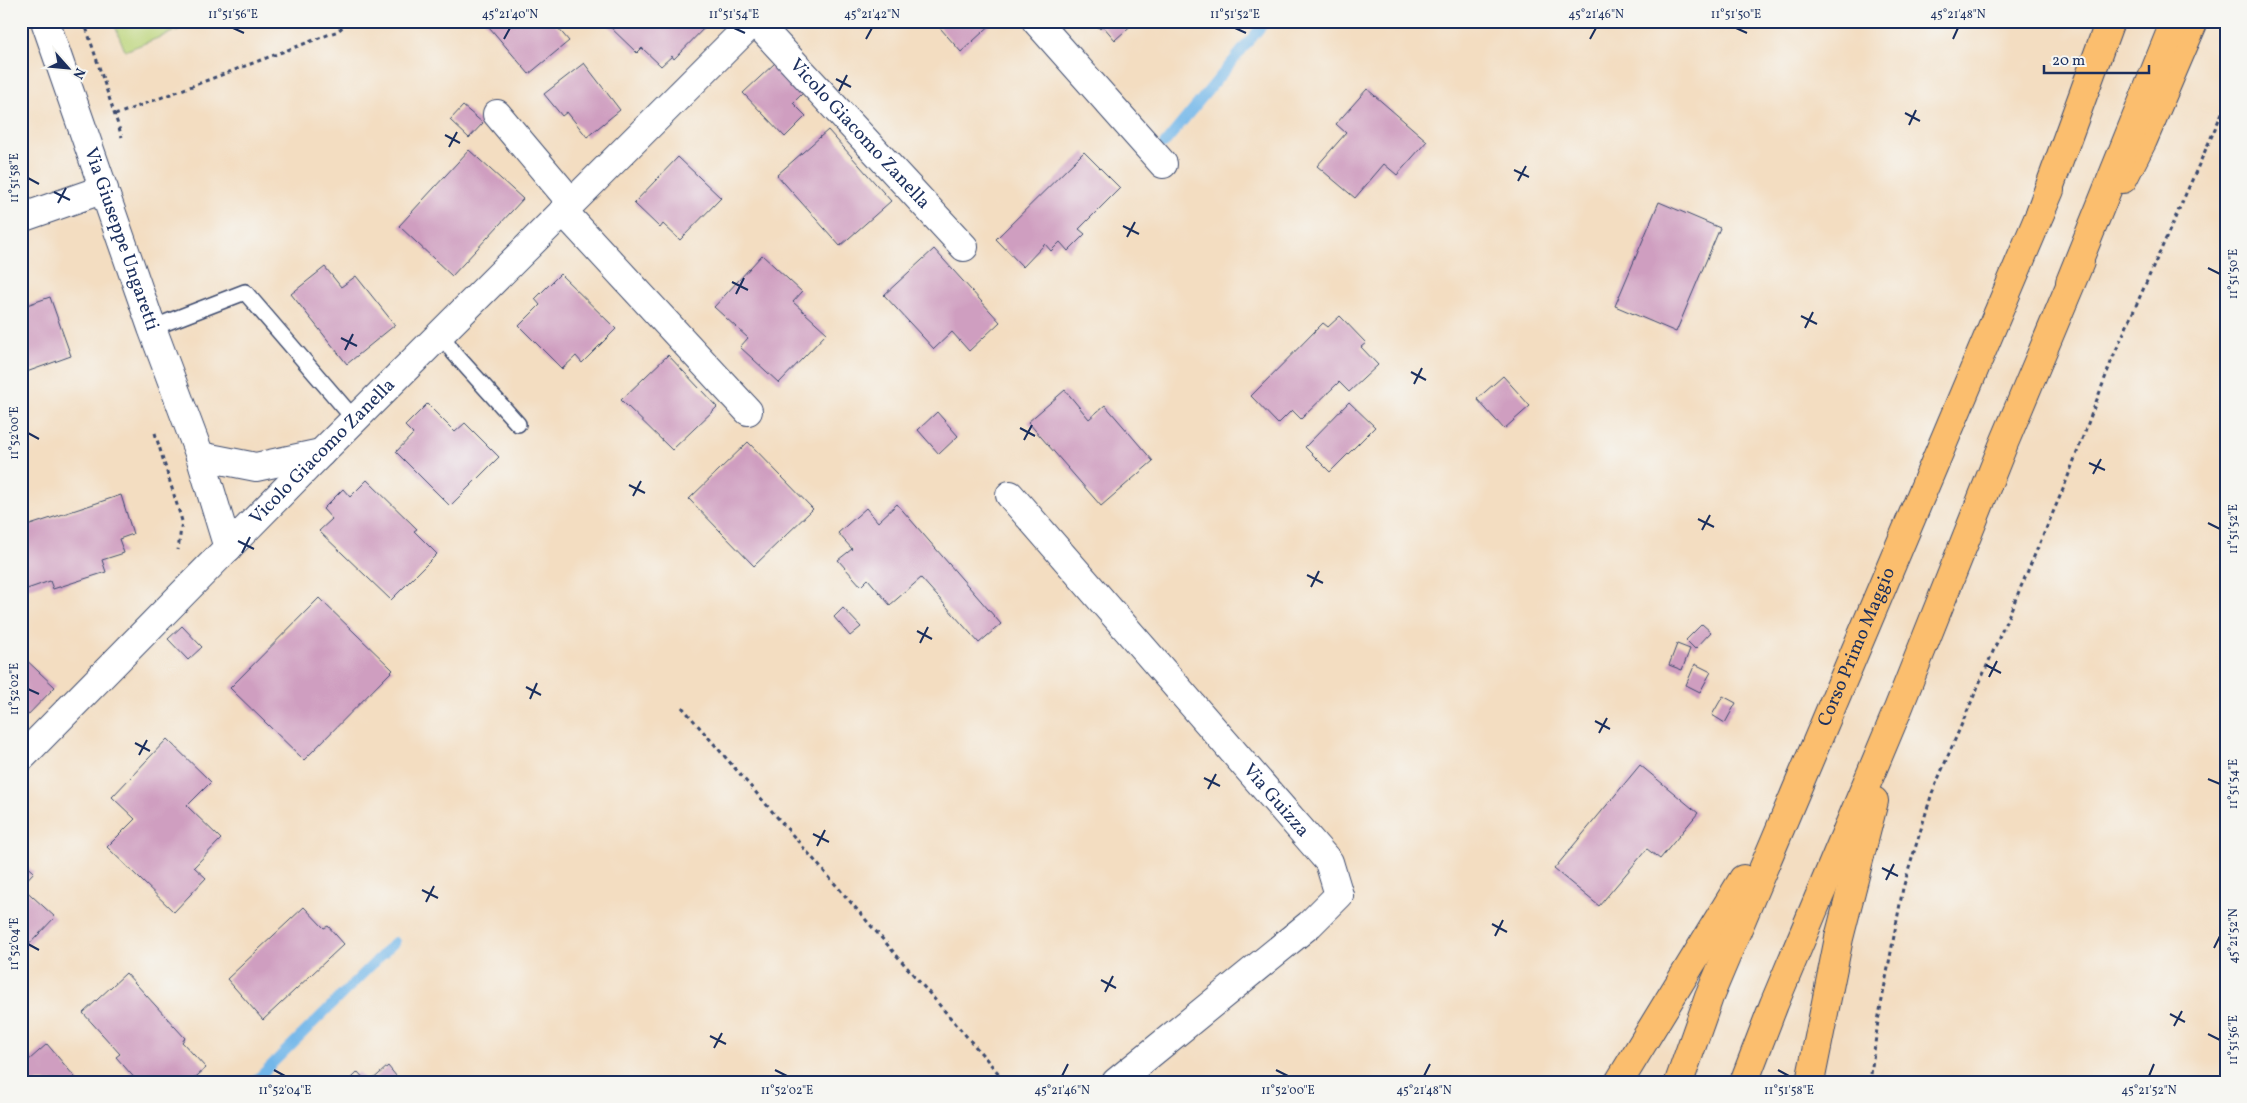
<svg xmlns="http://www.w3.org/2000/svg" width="2247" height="1103" font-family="Vollkorn,serif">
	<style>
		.green { fill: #bbd479; stroke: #6b826c }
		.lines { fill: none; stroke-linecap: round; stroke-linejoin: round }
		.stream { stroke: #73b7e9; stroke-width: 10 }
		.building { fill: #cf9ec0 }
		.service-casing { stroke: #3b496d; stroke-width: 18 }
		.minor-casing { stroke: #3b496d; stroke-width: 30 }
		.trunk-casing { stroke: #3b496d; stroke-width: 30 }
		.motorway-casing { stroke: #3b496d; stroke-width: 30 }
		.path { stroke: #3b496d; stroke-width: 3; stroke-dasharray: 4 4; stroke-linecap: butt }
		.service { stroke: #fff; stroke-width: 15 }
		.minor { stroke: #fff; stroke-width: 28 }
		.trunk { stroke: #fbbe6e; stroke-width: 28 }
		.motorway { stroke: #fbbe6e; stroke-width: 28 }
		.ticks { fill: none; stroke: #1b2f5e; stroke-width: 2 }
		.labels { text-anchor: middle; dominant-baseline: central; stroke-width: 4; stroke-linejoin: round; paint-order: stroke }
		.street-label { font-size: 19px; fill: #1b2f5e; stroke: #f6f6f2 }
		.neatline { fill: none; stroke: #1b2f5e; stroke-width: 2 }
		.ticks-label { font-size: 12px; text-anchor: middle; fill: #1b2f5e }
	</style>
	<rect width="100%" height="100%" fill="#f6f6f2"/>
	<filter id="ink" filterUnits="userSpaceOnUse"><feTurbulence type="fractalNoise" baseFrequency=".02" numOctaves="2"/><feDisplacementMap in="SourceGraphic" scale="10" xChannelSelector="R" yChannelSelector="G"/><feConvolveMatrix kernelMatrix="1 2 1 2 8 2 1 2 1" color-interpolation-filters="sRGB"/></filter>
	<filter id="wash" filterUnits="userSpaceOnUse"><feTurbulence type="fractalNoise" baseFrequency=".0096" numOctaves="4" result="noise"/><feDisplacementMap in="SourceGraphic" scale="20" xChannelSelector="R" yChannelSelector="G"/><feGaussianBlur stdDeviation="1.12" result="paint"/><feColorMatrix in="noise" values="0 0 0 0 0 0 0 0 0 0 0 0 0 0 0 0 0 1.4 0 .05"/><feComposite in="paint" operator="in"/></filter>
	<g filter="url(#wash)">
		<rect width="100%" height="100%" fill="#f3ddc1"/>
		<path class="green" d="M113 21H201L125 51Z"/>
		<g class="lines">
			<path class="stream" d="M1164 144 1266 21
				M254 1082 395 942"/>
		</g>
		<g id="blocks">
			<path class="building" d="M484 21H552L569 41 529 74Z
				M609 21H711L674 59 672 56 661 66 642 48 637 53 607 24Z
				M934 21H995L961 52Z
				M1093 21H1136L1115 40 1103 26 1100 29Z
				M584 63 620 110 587 137 567 112 562 116 544 94Z
				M775 63 804 92 793 103 806 116 785 137 743 93Z
				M1367 89 1427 141 1397 175 1384 164 1355 198 1317 166 1346 133 1336 124Z
				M463 106 483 123 469 138 450 120Z
				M828 130 891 201 840 246 777 175Z
				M469 150 523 199 452 276 399 226Z
				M1084 152 1120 188 1079 229 1085 234 1068 251 1060 242 1051 251 1045 244 1023 267 996 239Z
				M678 157 721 198 680 240 663 224 660 228 634 203Z
				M1659 202 1720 228 1676 332 1615 306Z
				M934 249 1000 322 969 351 952 332 934 349 884 295Z
				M762 255 802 292 793 302 827 333 779 383 740 347 748 338 714 307Z
				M325 267 341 287 356 276 395 325 347 364 291 294Z
				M560 274 616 329 582 363 576 356 562 369 519 326 540 305 535 299Z
				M50 297 71 356 21 374V307Z
				M1340 316 1366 343 1361 347 1378 365 1349 392 1339 382 1301 419 1292 410 1278 424 1251 396 1323 323 1328 327Z
				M668 355 717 407 672 450 621 400Z
				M1503 376 1530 406 1504 429 1477 399Z
				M1065 390 1089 419 1105 405 1153 461 1101 506 1028 422Z
				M1349 402 1375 427 1330 472 1305 447Z
				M427 404 455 432 465 423 499 457 450 506 396 452 413 434 405 426Z
				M937 412 958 436 939 454 918 430Z
				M748 442 813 509 754 566 689 499Z
				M367 480 417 529 414 531 437 554 391 600 319 531 332 519 323 509 343 489 350 497Z
				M121 495 133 534 119 539 124 553 102 560 106 572 53 589 50 581 27 589 21 576V528Z
				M897 504 1001 624 979 643 921 578 890 605 868 579 861 586 838 560 852 549 838 533 866 508 878 522Z
				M319 598 393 670 304 760 230 688Z
				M843 608 861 627 850 636 834 617Z
				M1702 624 1711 632 1695 649 1686 640Z
				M182 626 202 647 188 660 168 639Z
				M1677 644 1690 649 1682 670 1669 665Z
				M21 655 55 687 21 722Z
				M1695 664 1711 672 1700 692 1686 685Z
				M1723 696 1736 703 1725 723 1712 715Z
				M167 739 211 782 187 806 221 839 194 867 206 878 174 912 107 847 135 819 112 797Z
				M1640 765 1698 813 1660 859 1647 849 1599 906 1554 869Z
				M21 860 34 872 21 886 55 917 21 953Z
				M304 907 324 928 328 926 344 944 263 1020 227 979Z
				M126 973 185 1038 182 1042 206 1068 190 1082H147L144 1078 138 1082 116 1057 120 1054 83 1013Z
				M47 1044 79 1082H21V1067Z
				M388 1066 401 1082H370Z
				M358 1072 367 1082H348Z"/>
		</g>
	</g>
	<g filter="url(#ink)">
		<use href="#blocks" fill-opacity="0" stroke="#3b496d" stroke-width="1"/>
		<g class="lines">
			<g class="service-casing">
				<path id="service" d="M152 328 245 292 355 420
					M441 334 454 353 518 424"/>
			</g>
			<g class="minor-casing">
				<g id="minor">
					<path id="s1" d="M45 21 152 328 200 456 228 548"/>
					<path id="s2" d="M755 21 964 247"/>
					<path d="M1036 21 1163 164"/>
					<path d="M497 114 571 202"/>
					<path d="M563 211 748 411"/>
					<path d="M21 218 104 189"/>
					<path d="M200 456 256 467 321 453"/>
					<path id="s3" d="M1010 495 1329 862 1339 895 1310 924 1116 1082"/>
					<path id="s4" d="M21 758 321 453 754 21"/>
				</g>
			</g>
			<g class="trunk-casing">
				<g id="trunk">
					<path d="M2123 179 2143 140 2194 21"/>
					<path d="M1619 1082 1743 879"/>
					<path id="s5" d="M1679 1082 1709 997 2050 190"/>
					<path d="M1744 1082 1774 1004 1898 709 2004 443 2080 262"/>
					<path d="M1810 1082 1839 938 1874 801"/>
				</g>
			</g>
			<g class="motorway-casing">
				<path id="motorway" d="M2040 213 2110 21
					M2070 282 2175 21"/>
			</g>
			<path class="path" d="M84 21 122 137
				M115 115 338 31 349 21
				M155 433 182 521 178 550
				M682 707 1006 1082
				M1870 1082 1878 1021 1903 888 1932 793 2064 487 2113 357 2226 104"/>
			<use href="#service" class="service"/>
			<use href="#minor" class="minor"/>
			<use href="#trunk" class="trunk"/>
			<use href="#motorway" class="motorway"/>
		</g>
	</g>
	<path class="ticks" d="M233 28 244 33M734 28 745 33M1235 28 1246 33M1736 28 1747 33M504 39 510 28M866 39 872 28M1590 39 1596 28M1953 39 1958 28M836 79 851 87M839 91 847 75M1905 113 1920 121M1909 125 1916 110M445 135 460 143M449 147 457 132M1514 170 1529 177M28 178 39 184M1518 181 1526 166M54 192 70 200M58 203 66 188M1123 226 1139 234M1127 237 1135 222M2208 268 2220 274M732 282 748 290M736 294 744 278M1801 316 1817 324M1805 328 1813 312M341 338 357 346M345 350 353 334M1411 372 1426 380M1414 384 1422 368M1020 428 1035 436M28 433 39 439M1024 440 1032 425M2089 463 2105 470M2093 474 2101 459M629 485 645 493M633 496 641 481M1698 519 1714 527M2208 523 2220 529M1702 530 1710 515M238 541 254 549M242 553 250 537M1307 575 1323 583M1311 587 1319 571M917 631 932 639M920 643 928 627M1986 665 2001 673M1989 677 1997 661M526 687 541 695M28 689 39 694M530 699 537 683M1595 721 1610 729M1599 733 1607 718M135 743 150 751M139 755 147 740M1204 778 1220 786M2208 779 2220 784M1208 789 1216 774M813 834 829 842M817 846 825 830M1882 868 1898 876M1886 880 1894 864M422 890 438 898M426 902 434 886M1492 924 1507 932M1495 936 1503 920M28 944 39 950M2214 948 2220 936M1101 980 1116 988M1105 992 1113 976M2170 1014 2185 1022M2174 1026 2182 1011M2208 1034 2220 1040M710 1036 726 1044M714 1048 722 1033M274 1070 285 1076M775 1070 787 1076M1276 1070 1288 1076M1778 1070 1789 1076M1062 1076 1068 1064M1424 1076 1430 1064M2149 1076 2154 1064"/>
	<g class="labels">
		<g class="street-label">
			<text stroke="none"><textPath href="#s2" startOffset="154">Vicolo Giacomo Zanella</textPath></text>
			<text stroke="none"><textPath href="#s1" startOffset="231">Via Giuseppe Ungaretti</textPath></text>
			<text stroke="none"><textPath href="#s4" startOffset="430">Vicolo Giacomo Zanella</textPath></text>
			<text stroke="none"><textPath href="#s5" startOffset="470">Corso Primo Maggio</textPath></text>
			<text stroke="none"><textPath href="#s3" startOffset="405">Via Guizza</textPath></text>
		</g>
	</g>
	<rect width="2247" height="1103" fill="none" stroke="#f6f6f2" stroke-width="55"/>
	<g transform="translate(68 68) rotate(117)" stroke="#f6f6f2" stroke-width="4" paint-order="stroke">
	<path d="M0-4L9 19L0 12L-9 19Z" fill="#1b2f5e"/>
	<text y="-8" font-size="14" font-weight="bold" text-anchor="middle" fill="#1b2f5e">N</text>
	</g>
	<path d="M2044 65v8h105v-8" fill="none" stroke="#1b2f5e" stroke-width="2.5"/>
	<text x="2052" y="65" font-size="15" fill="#1b2f5e" stroke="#f6f6f2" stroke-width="4" paint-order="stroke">20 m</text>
	<rect x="28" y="28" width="2192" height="1048" class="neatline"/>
	<g class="ticks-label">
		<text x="233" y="18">11°51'56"E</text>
		<text x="510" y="18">45°21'40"N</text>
		<text x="734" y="18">11°51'54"E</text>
		<text x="872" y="18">45°21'42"N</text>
		<text x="1235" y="18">11°51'52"E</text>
		<text x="1596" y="18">45°21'46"N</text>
		<text x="1736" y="18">11°51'50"E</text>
		<text x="1958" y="18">45°21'48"N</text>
		<text transform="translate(14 178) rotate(-90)" y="4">11°51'58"E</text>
		<text transform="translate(2233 274) rotate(-90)" y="4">11°51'50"E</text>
		<text transform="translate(14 433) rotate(-90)" y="4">11°52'00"E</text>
		<text transform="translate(2233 529) rotate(-90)" y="4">11°51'52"E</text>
		<text transform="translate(14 689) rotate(-90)" y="4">11°52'02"E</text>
		<text transform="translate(2233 784) rotate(-90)" y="4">11°51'54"E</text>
		<text transform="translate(2233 936) rotate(-90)" y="4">45°21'52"N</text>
		<text transform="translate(14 944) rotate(-90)" y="4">11°52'04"E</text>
		<text transform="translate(2233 1040) rotate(-90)" y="4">11°51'56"E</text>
		<text x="285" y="1094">11°52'04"E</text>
		<text x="787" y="1094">11°52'02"E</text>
		<text x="1062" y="1094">45°21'46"N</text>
		<text x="1288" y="1094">11°52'00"E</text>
		<text x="1424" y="1094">45°21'48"N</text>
		<text x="1789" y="1094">11°51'58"E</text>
		<text x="2149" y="1094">45°21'52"N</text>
	</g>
</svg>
